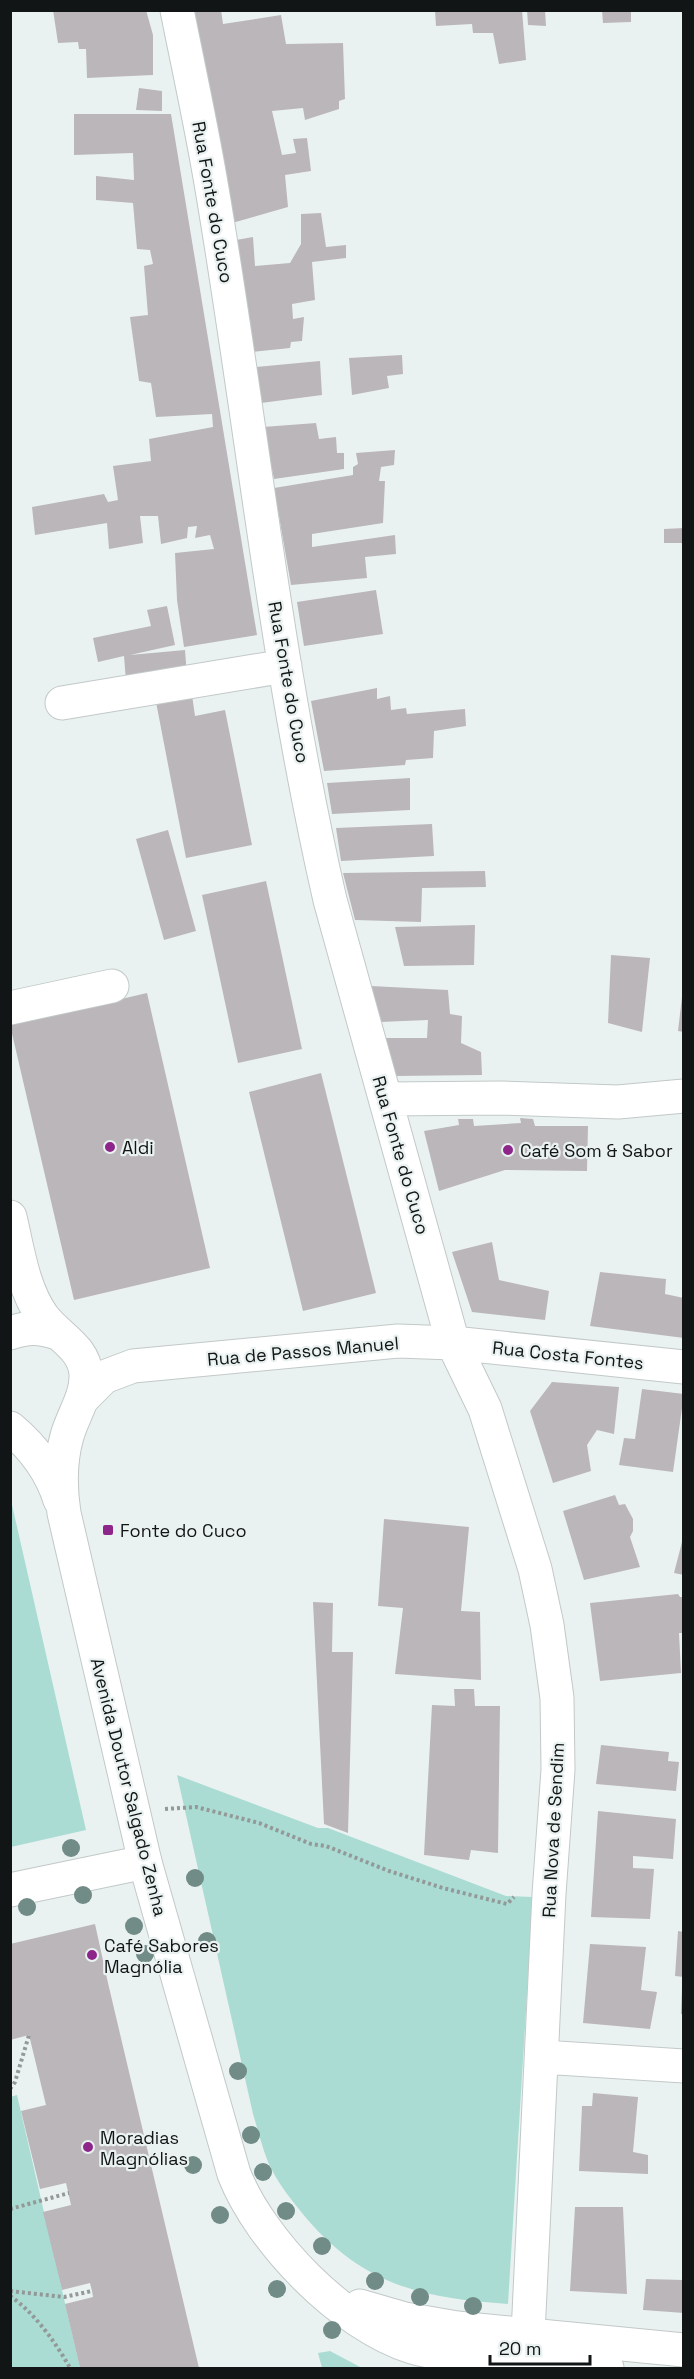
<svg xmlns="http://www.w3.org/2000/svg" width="694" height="2379" font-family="'Space Grotesk',sans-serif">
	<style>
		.green { fill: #aadcd4 }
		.building { fill: #bbb6ba }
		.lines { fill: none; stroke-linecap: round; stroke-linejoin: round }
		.minor-casing { stroke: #c2c9c8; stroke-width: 35 }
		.major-casing { stroke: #c2c9c8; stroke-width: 35 }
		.path { stroke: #939998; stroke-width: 4; stroke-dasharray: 3 3; stroke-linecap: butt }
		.minor { stroke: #fff; stroke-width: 33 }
		.major { stroke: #fff; stroke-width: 33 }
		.tree { fill: #718b87 }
		.poi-dot { fill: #8d258a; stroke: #eaf2f1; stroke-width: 2 }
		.labels { text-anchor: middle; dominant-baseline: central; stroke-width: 4.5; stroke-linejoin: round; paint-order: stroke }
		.street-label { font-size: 18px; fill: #121515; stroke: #eaf2f1 }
		.poi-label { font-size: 18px; fill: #121515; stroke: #eaf2f1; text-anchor: start }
	</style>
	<rect width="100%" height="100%" fill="#eaf2f1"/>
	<path class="green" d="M10 1496 86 1830 11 1847H10Z
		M177 1775 318 1828H328L506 1896 533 1897 508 2304C423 2298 365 2286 307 2219 292 2201 278 2184 268 2162 262 2147 258 2130 253 2114Z
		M17 2095 80 2368H14L11 2367 10 2097Z
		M330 2351 362 2368H322L318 2353Z"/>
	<path class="building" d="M53 10H146L153 35V75L87 78 86 49H79L78 42 58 43Z
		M183 10H221L223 24 281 15 286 44 343 43 345 99 339 101V109L305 120 303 108 272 111 282 155 296 153 293 139 307 138 311 171 285 175 288 207 232 223Z
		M435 10H522L526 60 499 64 493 33H473L472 24 436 26Z
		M527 10H545L546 26 528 25Z
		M602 10H631V22L603 23Z
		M139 88 162 91V111L136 110Z
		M74 114H171L257 635 184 647 177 600 175 553 214 549 210 535 195 538 197 526 188 527 187 538 161 544 158 516H140L143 543 109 549 107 523 35 535 32 507 104 494 108 502 118 500 113 466 151 461 149 439 213 427 212 414 156 417 151 383 139 381 130 317 148 315 144 266 153 264 150 250 137 249 133 203 96 200V176L134 180 133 153 74 155Z
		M321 213 326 247 346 245V258L312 262 315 300 292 304 293 319 304 317 302 341 291 342 290 348 251 352 236 240 253 237 255 266 290 263 301 244V214Z
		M402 355 403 374 387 376 389 388 352 395 349 358Z
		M320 361 322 395 261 403 256 367Z
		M316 423 319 439 336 437 337 453H344V469L274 479 263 427Z
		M395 450 394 465 381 467 379 481H385L383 523 312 534V547L395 535 396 554 365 557 367 578 291 585 274 488 353 475V467L358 464 356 453Z
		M684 528V543H664V529Z
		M376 590 383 634 304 646 297 602Z
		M167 606 175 645 130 655 185 650 187 676 126 681 124 656 98 662 93 638 151 626 147 610Z
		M377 688V699L390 696 391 710 406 708 407 714 465 709 466 726 434 731 433 758 406 760 405 765 324 771 311 701Z
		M192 695 195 716 225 710 252 845 186 858 156 702Z
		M410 778V810L332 814 327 783Z
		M432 824 434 856 341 861 336 828Z
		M168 830 196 931 164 940 136 839Z
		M485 871 486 887 422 888 421 922 355 920 343 873Z
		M266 881 302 1049 238 1063 202 895Z
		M475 925 474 965 404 966 395 927Z
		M611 955 650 958 642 1032 608 1023Z
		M371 986 448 990 450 1014 462 1016 461 1043 481 1052 482 1075 395 1076 384 1038H427L428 1020 380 1022Z
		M147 993 210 1268 74 1300 10 1025Z
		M682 997H684V1032L678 1031Z
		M321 1073 376 1293 303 1311 249 1092Z
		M520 1118 533 1119 535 1126H588L587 1171 505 1170 439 1191 424 1131 459 1125 458 1119H473L474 1126 521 1123Z
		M492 1242 499 1280 549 1291 545 1320 472 1312 452 1252Z
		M600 1272 666 1279 665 1294 684 1298V1338L590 1326Z
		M552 1382 619 1387 614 1434 597 1430 587 1445 591 1471 553 1483 530 1411Z
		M642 1389 684 1394 673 1472 619 1465 624 1438 635 1439Z
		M615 1495 619 1505 625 1504 633 1519V1531L630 1537 640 1567 584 1580 563 1511Z
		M384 1519 469 1527 461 1611 480 1612 481 1680 395 1674 403 1608 378 1606Z
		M683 1538H684V1575L674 1573Z
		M678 1594 680 1597H684V1633H679L681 1673 600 1681 590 1603Z
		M313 1602 333 1603 332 1652H353L348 1833 324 1824Z
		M454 1689H474L475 1706H500L498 1853 471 1850 469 1860 424 1855 432 1705 455 1706Z
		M601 1745 669 1752 668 1761 679 1762 676 1791 596 1784Z
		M598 1811 676 1819 673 1859 633 1856V1868L654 1869 650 1919 591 1917Z
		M95 1924 108 1983 199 2368H80L65 2304 93 2297 92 2291 90 2283 62 2290 43 2212 71 2205 66 2183 40 2189 21 2111 46 2105 29 2035 10 2040V1944Z
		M678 1931 684 1932V1977L675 1976Z
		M590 1944 646 1947 641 1990 657 1992 650 2029 583 2023Z
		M682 1987H684V2014H681Z
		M593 2093 638 2097 633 2152 648 2155V2174L579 2171 582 2106H592Z
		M575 2207H623L627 2294 570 2291Z
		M646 2279 684 2280V2313L643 2310Z"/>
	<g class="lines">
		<g class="minor-casing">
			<path id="minor" d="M177 10C189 70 202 129 212 189 252 425 276 665 330 900L453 1343 485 1409 535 1569 547 1625 557 1698 558 1770 549 1894 528 2334
				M62 703 285 666
				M10 1008 112 986
				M386 1099 502 1098 618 1102 684 1096
				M82 1399 104 1377 133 1366 398 1341 453 1343 684 1367
				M10 1890 145 1862
				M542 2057 684 2066"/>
		</g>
		<g class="major-casing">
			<path id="major" d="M10 1217C18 1251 23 1289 43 1317 58 1337 84 1347 86 1374 87 1396 73 1415 67 1436 60 1461 60 1487 64 1513L145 1862 234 2174C261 2242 342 2325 412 2347 438 2355 467 2355 493 2357 531 2361 569 2365 607 2368
				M10 1333C27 1327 40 1327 57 1333
				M10 1428C33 1447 51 1471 60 1500
				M360 2306 405 2319 457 2328 684 2350"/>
		</g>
		<path class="path" d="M165 1809 196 1807 259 1823 311 1844 326 1846 389 1871 443 1888 507 1904 514 1897
			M10 2089 15 2082 29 2035
			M10 2209 69 2193
			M10 2291 64 2297 92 2291
			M10 2296C34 2312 56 2343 70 2368"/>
		<use href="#minor" class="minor"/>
		<use href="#major" class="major"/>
	</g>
	<g class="tree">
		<circle cx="71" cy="1848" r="9"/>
		<circle cx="195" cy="1878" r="9"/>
		<circle cx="83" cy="1895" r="9"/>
		<circle cx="27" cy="1907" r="9"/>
		<circle cx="134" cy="1926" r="9"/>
		<circle cx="207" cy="1941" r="9"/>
		<circle cx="145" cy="1954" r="9"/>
		<circle cx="238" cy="2071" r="9"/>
		<circle cx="251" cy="2135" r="9"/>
		<circle cx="193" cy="2165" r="9"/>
		<circle cx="263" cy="2172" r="9"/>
		<circle cx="286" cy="2211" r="9"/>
		<circle cx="220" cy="2215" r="9"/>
		<circle cx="322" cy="2246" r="9"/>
		<circle cx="375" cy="2281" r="9"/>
		<circle cx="277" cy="2289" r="9"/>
		<circle cx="420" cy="2297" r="9"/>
		<circle cx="473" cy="2306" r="9"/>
		<circle cx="332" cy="2330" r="9"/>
	</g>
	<g class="poi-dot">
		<circle cx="110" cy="1147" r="6"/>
		<circle cx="508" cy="1150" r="6"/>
		<rect x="102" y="1524" width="12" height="12" rx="3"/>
		<circle cx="92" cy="1955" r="6"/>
		<circle cx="88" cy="2147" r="6"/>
	</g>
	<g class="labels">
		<g class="street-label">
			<text transform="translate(213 202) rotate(80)">Rua Fonte do Cuco</text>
			<text transform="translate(289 682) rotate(80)">Rua Fonte do Cuco</text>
			<text transform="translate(401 1155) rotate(74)">Rua Fonte do Cuco</text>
			<text transform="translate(303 1351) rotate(-5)">Rua de Passos Manuel</text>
			<text transform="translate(568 1355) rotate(6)">Rua Costa Fontes</text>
			<text transform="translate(129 1787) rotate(76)">Avenida Doutor Salgado Zenha</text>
			<text transform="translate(553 1830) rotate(-87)">Rua Nova de Sendim</text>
		</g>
		<g class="poi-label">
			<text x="122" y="1147">Aldi</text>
			<text x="520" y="1150">Café Som &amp; Sabor</text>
			<text x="120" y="1530">Fonte do Cuco</text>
			<text x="104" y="1945">Café Sabores<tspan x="104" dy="21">Magnólia</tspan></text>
			<text x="100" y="2137">Moradias<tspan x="100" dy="21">Magnólias</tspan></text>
		</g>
	</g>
	<rect width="694" height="2379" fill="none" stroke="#121515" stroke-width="24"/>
	<path d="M490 2355v9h100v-9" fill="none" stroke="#121515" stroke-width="3"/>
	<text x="499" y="2355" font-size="18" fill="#121515" stroke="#eaf2f1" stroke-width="4.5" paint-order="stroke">20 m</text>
</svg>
